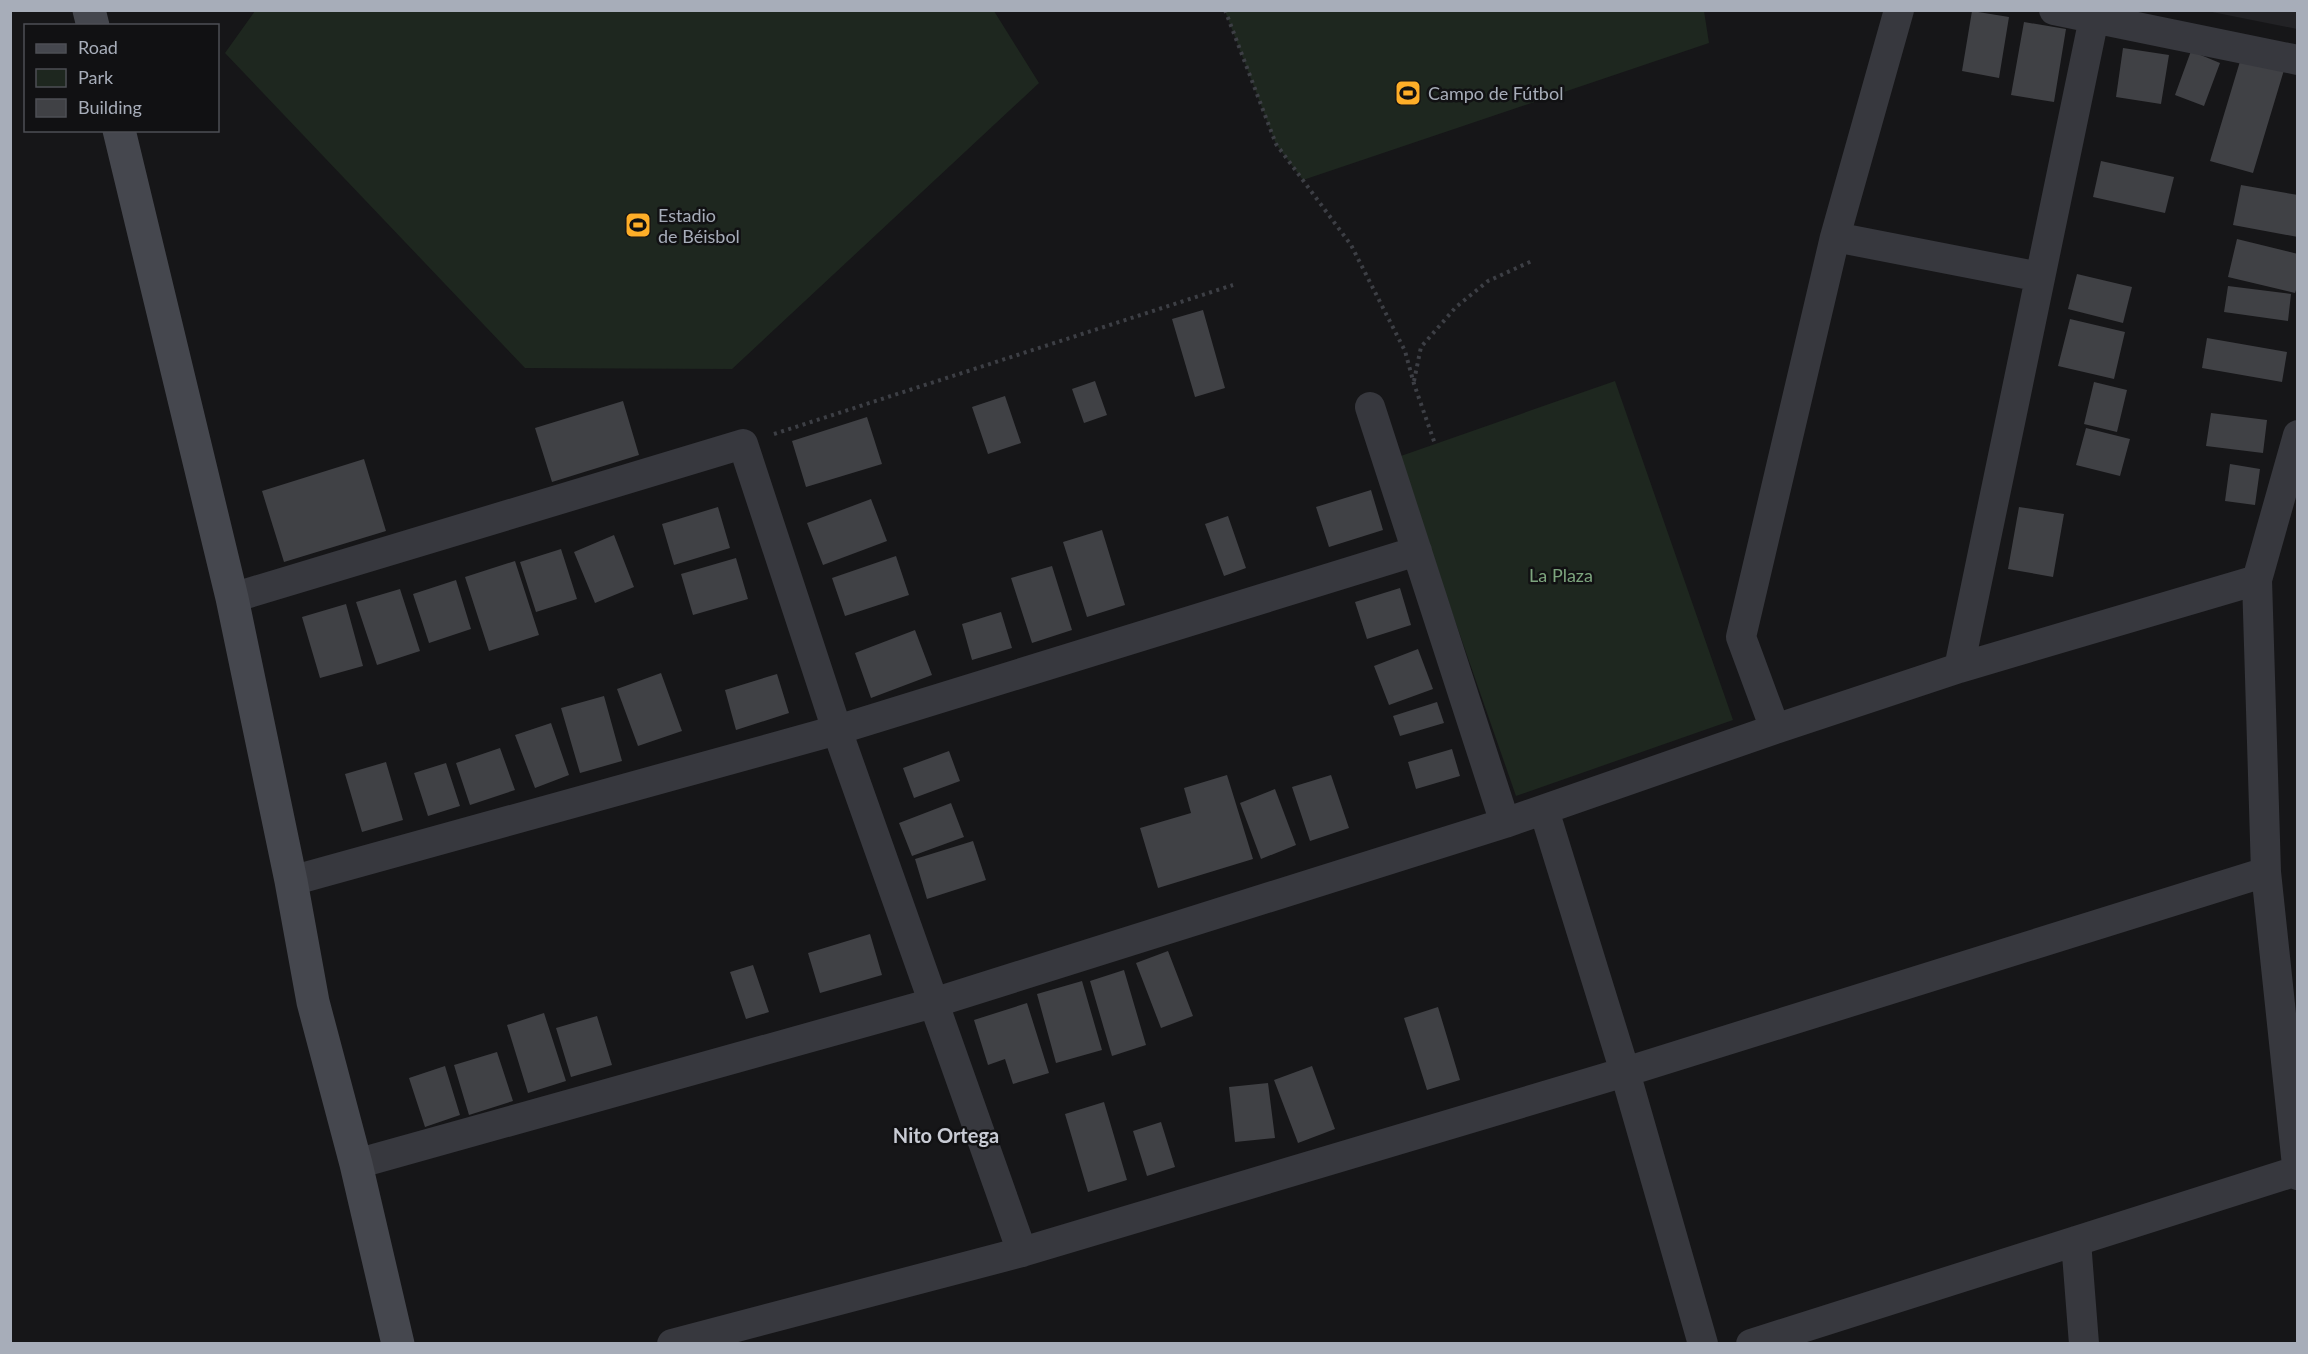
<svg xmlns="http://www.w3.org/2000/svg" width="2308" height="1354" font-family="Lato,sans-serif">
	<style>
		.built { fill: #222225 }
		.green { fill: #1e271f }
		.building { fill: #404145 }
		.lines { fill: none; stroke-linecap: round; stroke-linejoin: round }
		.path { stroke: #3d3f45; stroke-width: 4; stroke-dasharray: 3 4.5; stroke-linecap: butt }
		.street { stroke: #37383e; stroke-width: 30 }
		.secondary { stroke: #45474e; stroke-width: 33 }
		.labels { text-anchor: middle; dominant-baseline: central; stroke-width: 5; stroke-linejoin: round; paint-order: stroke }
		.poi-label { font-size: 18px; fill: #a7adb9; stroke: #111113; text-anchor: start }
		.park-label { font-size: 18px; fill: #7da57e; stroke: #111113 }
		.neighbourhood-label { font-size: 20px; font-weight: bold; fill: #c9ccd5; stroke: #111113 }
	</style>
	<rect width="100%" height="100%" fill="#161618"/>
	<path class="built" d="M2207 11H2297V29Z"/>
	<path class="green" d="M994 11 1039 83 732 369 525 368 225 53 255 11Z
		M1225 11H1704L1709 43 1303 180 1276 144Z
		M1615 381 1733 720 1516 796 1398 457Z"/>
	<path class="building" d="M1972 11 2009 17 1999 78 1962 71Z
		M2024 22 2066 29 2054 102 2011 95Z
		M2123 48 2169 55 2161 104 2116 97Z
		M2191 51 2220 63 2204 106 2175 95Z
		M2241 58 2284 70 2253 173 2210 161Z
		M2101 161 2174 177 2165 213 2093 197Z
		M2241 185 2298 195V237L2233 225Z
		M2237 239 2298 254V284L2295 293 2228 277Z
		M2077 274 2132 287 2123 323 2068 309Z
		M2228 286 2291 294 2288 321 2224 312Z
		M1203 310 1225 388 1195 397 1172 319Z
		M2070 319 2125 332 2114 379 2058 366Z
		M2207 338 2287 352 2282 382 2202 368Z
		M1095 381 1107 415 1084 423 1072 389Z
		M2094 382 2127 390 2117 432 2084 424Z
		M1005 396 1021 443 988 454 972 407Z
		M623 401 639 455 552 482 535 428Z
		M2211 413 2267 420 2263 453 2206 446Z
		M867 417 882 464 806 487 792 441Z
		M2086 428 2130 439 2120 476 2076 465Z
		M364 459 386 531 284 562 262 491Z
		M2230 464 2260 469 2255 505 2225 501Z
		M1371 490 1383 530 1329 547 1316 507Z
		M871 499 887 541 823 565 807 523Z
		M718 507 730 548 674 565 662 524Z
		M2019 507 2064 514 2053 577 2008 569Z
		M1228 516 1246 568 1224 576 1205 524Z
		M1102 530 1125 605 1087 617 1063 542Z
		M614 535 634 587 595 603 574 552Z
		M561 549 577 599 536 612 520 562Z
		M896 556 909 595 845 616 832 578Z
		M736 558 748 599 693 615 681 574Z
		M515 561 539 635 489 651 465 577Z
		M1052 566 1072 630 1032 643 1011 578Z
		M456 580 471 629 429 643 413 594Z
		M1400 588 1411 625 1367 639 1355 602Z
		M400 589 420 651 377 665 356 602Z
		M346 604 363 666 320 678 302 617Z
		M1001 612 1012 648 972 660 962 624Z
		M915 630 932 675 871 698 855 653Z
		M1418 649 1433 689 1389 705 1374 666Z
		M661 673 682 731 638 746 617 689Z
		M777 674 789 713 736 730 725 690Z
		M604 696 622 761 580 773 561 708Z
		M1437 702 1444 723 1400 736 1393 716Z
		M551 723 569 775 535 788 515 735Z
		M500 748 515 790 470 805 456 763Z
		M1452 749 1460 776 1416 789 1408 762Z
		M949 751 960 781 914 798 903 768Z
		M386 762 403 820 362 832 345 774Z
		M446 763 460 806 428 816 414 773Z
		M1227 775 1253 859 1158 888 1140 828 1191 813 1184 788Z
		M1331 775 1349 828 1310 841 1292 787Z
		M1275 789 1296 845 1261 859 1240 803Z
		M951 803 964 837 912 856 899 823Z
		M973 841 986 880 927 899 915 859Z
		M870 934 882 975 820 993 808 953Z
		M1168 951 1193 1016 1161 1028 1136 963Z
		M753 965 769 1012 746 1019 730 972Z
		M1124 970 1146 1045 1112 1056 1090 981Z
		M1082 981 1102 1050 1056 1063 1037 994Z
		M1027 1003 1049 1073 1013 1084 1005 1059 988 1065 974 1020Z
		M1438 1007 1460 1080 1427 1090 1404 1018Z
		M544 1013 566 1081 528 1093 507 1025Z
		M597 1016 612 1065 571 1077 556 1028Z
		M497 1052 513 1101 469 1115 454 1065Z
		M445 1066 460 1115 425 1127 409 1078Z
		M1312 1066 1335 1129 1298 1143 1274 1080Z
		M1268 1083 1275 1138 1235 1142 1229 1087Z
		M1104 1102 1127 1180 1088 1192 1065 1114Z
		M1161 1122 1175 1167 1147 1176 1133 1131Z"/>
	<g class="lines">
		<path class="path" d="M1225 10 1276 144 1351 245 1405 351 1414 384 1435 444
			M1414 381 1421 347 1456 307 1488 281 1532 261
			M774 434 1233 285"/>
		<path class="street" d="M2054 10 2298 60
			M1835 237 2040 277
			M1370 407 1505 823
			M2298 435 2257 580 2266 872 2298 1175
			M232 598 743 444 837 730 1022 1252
			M1959 668 2094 18
			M1775 729 1741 637 1835 237 1899 10
			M1544 810 1625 1072 1703 1344
			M291 881 837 730 1417 551
			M356 1164 933 1003 1505 823 1775 729 1959 668 2257 580
			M2076 1241 2084 1344
			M672 1344 1022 1252 1625 1072 2266 872
			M1751 1344 2297 1171"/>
		<path class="secondary" d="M89 10 93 26
			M119 130 232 598 291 881 313 1002 356 1164 398 1344"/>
	</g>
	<defs>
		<g id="stadium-square" transform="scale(1.35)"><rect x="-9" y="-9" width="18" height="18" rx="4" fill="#feae28" stroke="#111113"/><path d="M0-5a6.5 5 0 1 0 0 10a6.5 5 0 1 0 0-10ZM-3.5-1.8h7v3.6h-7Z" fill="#111"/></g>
	</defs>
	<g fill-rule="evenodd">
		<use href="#stadium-square" x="1408" y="93"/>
		<use href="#stadium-square" x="638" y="225"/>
	</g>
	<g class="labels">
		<g class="poi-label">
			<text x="1428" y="93">Campo de Fútbol</text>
			<text x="658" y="215">Estadio<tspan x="658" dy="21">de Béisbol</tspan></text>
		</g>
		<g class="park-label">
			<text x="1561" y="575">La Plaza</text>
		</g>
		<g class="neighbourhood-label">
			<text x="946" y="1135">Nito Ortega</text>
		</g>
	</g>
	<rect width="2308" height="1354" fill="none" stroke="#a7adb9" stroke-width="24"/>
	<rect x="24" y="24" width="195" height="108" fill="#111113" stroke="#4d4f55" stroke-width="1.5"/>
	<rect x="36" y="44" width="30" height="9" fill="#45474e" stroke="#4d4f55" stroke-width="1.5"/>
	<text x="78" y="54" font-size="18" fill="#a7adb9">Road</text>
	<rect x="36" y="69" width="30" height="18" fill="#1e271f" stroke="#4d4f55" stroke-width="1.5"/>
	<text x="78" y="84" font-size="18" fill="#a7adb9">Park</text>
	<rect x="36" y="99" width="30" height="18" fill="#404145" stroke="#4d4f55" stroke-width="1.5"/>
	<text x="78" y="114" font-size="18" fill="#a7adb9">Building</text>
</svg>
